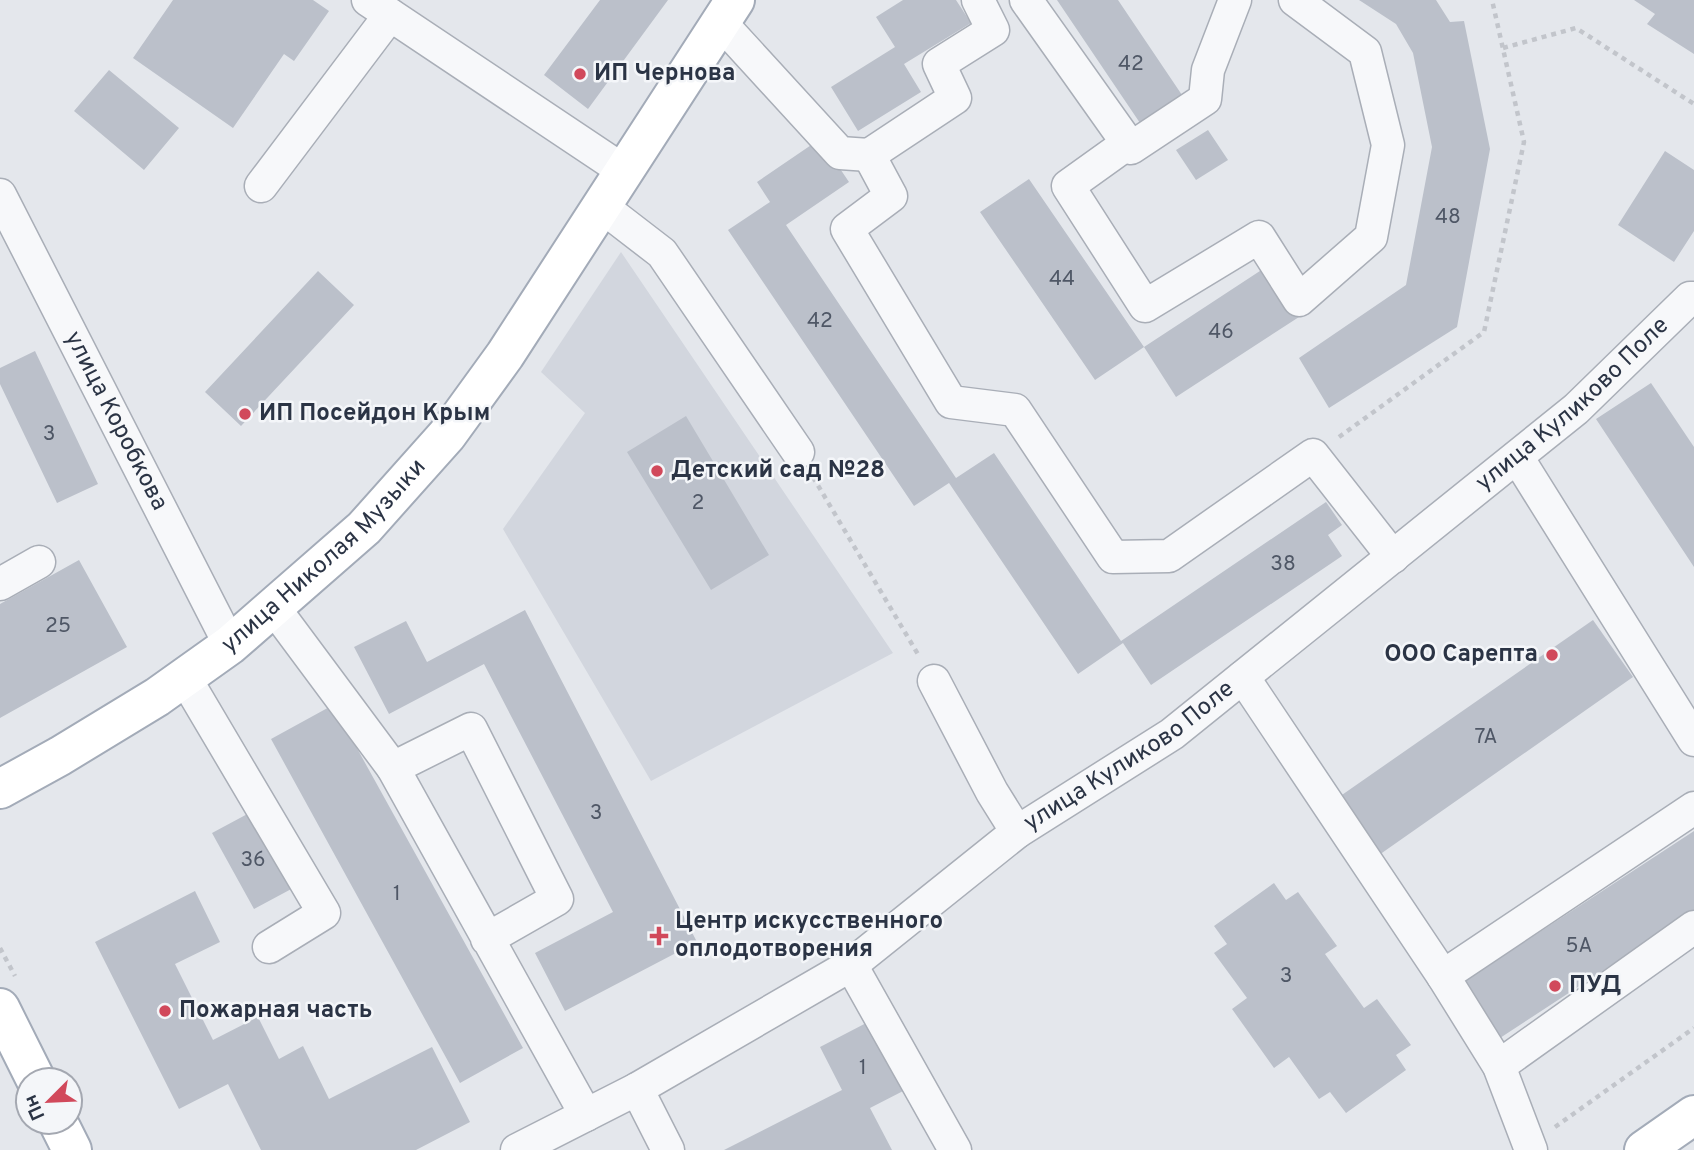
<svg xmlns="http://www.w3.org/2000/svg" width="1694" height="1150" font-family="Overpass,sans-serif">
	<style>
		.built { fill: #d2d6de }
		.building { fill: #bbc0ca }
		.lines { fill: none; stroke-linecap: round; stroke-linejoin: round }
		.minor-casing { stroke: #a9aeb7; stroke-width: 35 }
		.major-casing { stroke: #a3abb8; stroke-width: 42 }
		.path { stroke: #c2c5cb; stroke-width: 4.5; stroke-dasharray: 5 5; stroke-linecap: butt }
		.minor { stroke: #f7f8fa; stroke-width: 32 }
		.major { stroke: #fff; stroke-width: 38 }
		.poi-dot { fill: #d1495b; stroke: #f4f6f9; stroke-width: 2.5 }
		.labels { text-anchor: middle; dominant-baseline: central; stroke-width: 5; stroke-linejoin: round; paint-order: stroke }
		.number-label { font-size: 21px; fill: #4f5766 }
		.poi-label { font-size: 24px; font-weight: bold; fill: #2b3445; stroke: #f4f6f9; text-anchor: start }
		.street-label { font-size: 24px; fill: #2b3445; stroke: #f4f6f9 }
	</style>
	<rect width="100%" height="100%" fill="#e4e7ec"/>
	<path class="built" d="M621 252 893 653 651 781 503 529 585 413 541 372Z"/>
	<path class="building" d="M173 0H313L329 11 294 61 284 54 233 128 133 58Z
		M600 0H668L588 109 544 75Z
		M903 0H956L971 23 904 64 921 92 858 131 831 87 895 47 876 17Z
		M1057 0H1118L1182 95 1140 123Z
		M1359 0H1436L1450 22 1464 21 1490 149 1457 327 1329 408 1299 358 1406 285 1432 147 1413 53 1396 24Z
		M1634 0H1694V54L1647 24 1655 14Z
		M109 70 179 128 144 170 74 111Z
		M1208 130 1228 160 1196 180 1176 150Z
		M820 139 849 182 786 225 956 478 994 453 1121 641 1326 502 1342 525 1328 535 1342 556 1151 685 1123 643 1078 674 949 483 914 506 728 230 770 202 757 182Z
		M1665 151 1694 170V231L1674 262 1618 225Z
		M1029 179 1144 347 1266 267 1299 317 1176 397 1144 347 1095 380 980 212Z
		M318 271 354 305 241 426 205 392Z
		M35 351 98 484 57 503 0 384V368Z
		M1651 383 1694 447V567L1596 419Z
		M686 416 769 555 711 590 627 452Z
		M79 560 127 647 0 718V604Z
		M525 610 697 942 565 1011 535 953 613 912 484 664 389 714 354 647 406 621 427 662Z
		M1593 620 1633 677 1379 855 1339 797Z
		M333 705 523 1048 460 1083 271 739Z
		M253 811 295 887 254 909 212 833Z
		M1694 831V911L1500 1038 1463 982Z
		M1274 883 1286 900 1298 892 1337 946 1325 954 1364 1008 1377 999 1411 1045 1396 1055 1406 1070 1346 1113 1330 1092 1319 1099 1289 1057 1274 1068 1232 1009 1247 998 1214 953 1227 944 1214 926Z
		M195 891 220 942 175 964 213 1040 258 1017 279 1059 303 1046 329 1099 432 1047 470 1122 416 1150H261L228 1084 179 1109 95 942Z
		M872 1020 907 1089 870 1108 892 1150H724L842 1090 820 1047Z"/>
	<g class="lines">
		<g class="minor-casing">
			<g id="minor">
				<path d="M368 0 624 171"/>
				<path d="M978 0 993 30 939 64 955 98 869 155 891 196 847 229 951 402 1015 410 1113 557 1169 556 1313 455 1393 557"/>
				<path d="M1026 0 1131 148 1205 99 1208 70 1235 0"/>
				<path d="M720 22 840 153 869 155"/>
				<path d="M1128 143 1068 186 1145 306 1259 237 1299 300 1371 237 1388 145 1365 52 1295 0"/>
				<path d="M261 186 390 15"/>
				<path id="s1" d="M0 195 230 645"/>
				<path d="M601 206 662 253 798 452"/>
				<path d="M1517 457 1694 740"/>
				<path d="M0 584 39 562"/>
				<path d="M274 608 393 768"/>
				<path d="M1243 677 1443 976"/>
				<path d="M185 678 324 913 269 947"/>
				<path d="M934 681 992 792 1017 832"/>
				<path d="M487 939 557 899 471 729 393 768 586 1115"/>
				<path d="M851 965 955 1150"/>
				<path d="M1499 1066 1694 927"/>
				<path d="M637 1089 668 1150"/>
				<path id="s2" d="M517 1150 637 1089 851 965 1017 832 1172 734 1576 409 1690 298H1694"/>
				<path d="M1531 1150 1499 1066 1443 976 1694 808"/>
			</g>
		</g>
		<g class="major-casing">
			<g id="major">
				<path id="s3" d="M0 789 60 756 157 697 230 645 364 528 447 435 505 355 735 0"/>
				<path d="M0 1008 36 1080"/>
				<path d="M58 1122 72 1150"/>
				<path d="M1644 1150 1694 1115"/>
			</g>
		</g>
		<path class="path" d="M1503 48 1576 28 1694 104
			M1339 437 1484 332 1524 142 1492 0
			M813 477 919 656
			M0 948 15 976
			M1555 1127 1694 1028"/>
		<use href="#minor" class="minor"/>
		<use href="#major" class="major"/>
	</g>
	<g class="poi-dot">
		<circle cx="580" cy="74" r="7"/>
		<circle cx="245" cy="414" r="7"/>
		<circle cx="657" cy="471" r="7"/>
		<circle cx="1552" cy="655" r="7"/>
		<path d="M655.5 925.5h7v7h7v7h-7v7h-7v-7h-7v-7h7z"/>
		<circle cx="1555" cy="986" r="7"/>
		<circle cx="165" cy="1011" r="7"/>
	</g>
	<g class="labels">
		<g class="number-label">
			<text x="1131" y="64">42</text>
			<text x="1448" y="217">48</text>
			<text x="1062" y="279">44</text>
			<text x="820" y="321">42</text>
			<text x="1221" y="332">46</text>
			<text x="49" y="434">3</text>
			<text x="698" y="503">2</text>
			<text x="1283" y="564">38</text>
			<text x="58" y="626">25</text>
			<text x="1486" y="737">7А</text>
			<text x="596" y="813">3</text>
			<text x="253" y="860">36</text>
			<text x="397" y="894">1</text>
			<text x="1579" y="946">5А</text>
			<text x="1286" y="976">3</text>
			<text x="863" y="1068">1</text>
		</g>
		<g class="poi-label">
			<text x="594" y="74">ИП Чернова</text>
			<text x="259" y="414">ИП Посейдон Крым</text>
			<text x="671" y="471">Детский сад №28</text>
			<text x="1538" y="655" text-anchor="end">ООО Сарепта</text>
			<text x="675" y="922">Центр искусственного<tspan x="675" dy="28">оплодотворения</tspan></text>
			<text x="1569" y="986">ПУД</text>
			<text x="179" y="1011">Пожарная часть</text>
		</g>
		<g class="street-label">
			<text stroke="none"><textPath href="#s2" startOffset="1297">улица Куликово Поле</textPath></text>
			<text stroke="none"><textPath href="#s1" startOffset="254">улица Коробкова</textPath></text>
			<text stroke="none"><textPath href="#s3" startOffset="401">улица Николая Музыки</textPath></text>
			<text stroke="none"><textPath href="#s2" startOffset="730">улица Куликово Поле</textPath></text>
		</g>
	</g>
	<g transform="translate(49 1101) rotate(246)"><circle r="33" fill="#f4f6f9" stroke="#a4a8b1" stroke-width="2"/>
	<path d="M0-5L12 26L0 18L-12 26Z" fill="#d1495b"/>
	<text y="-10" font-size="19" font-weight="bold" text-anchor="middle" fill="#2b3445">Пн</text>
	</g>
</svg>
